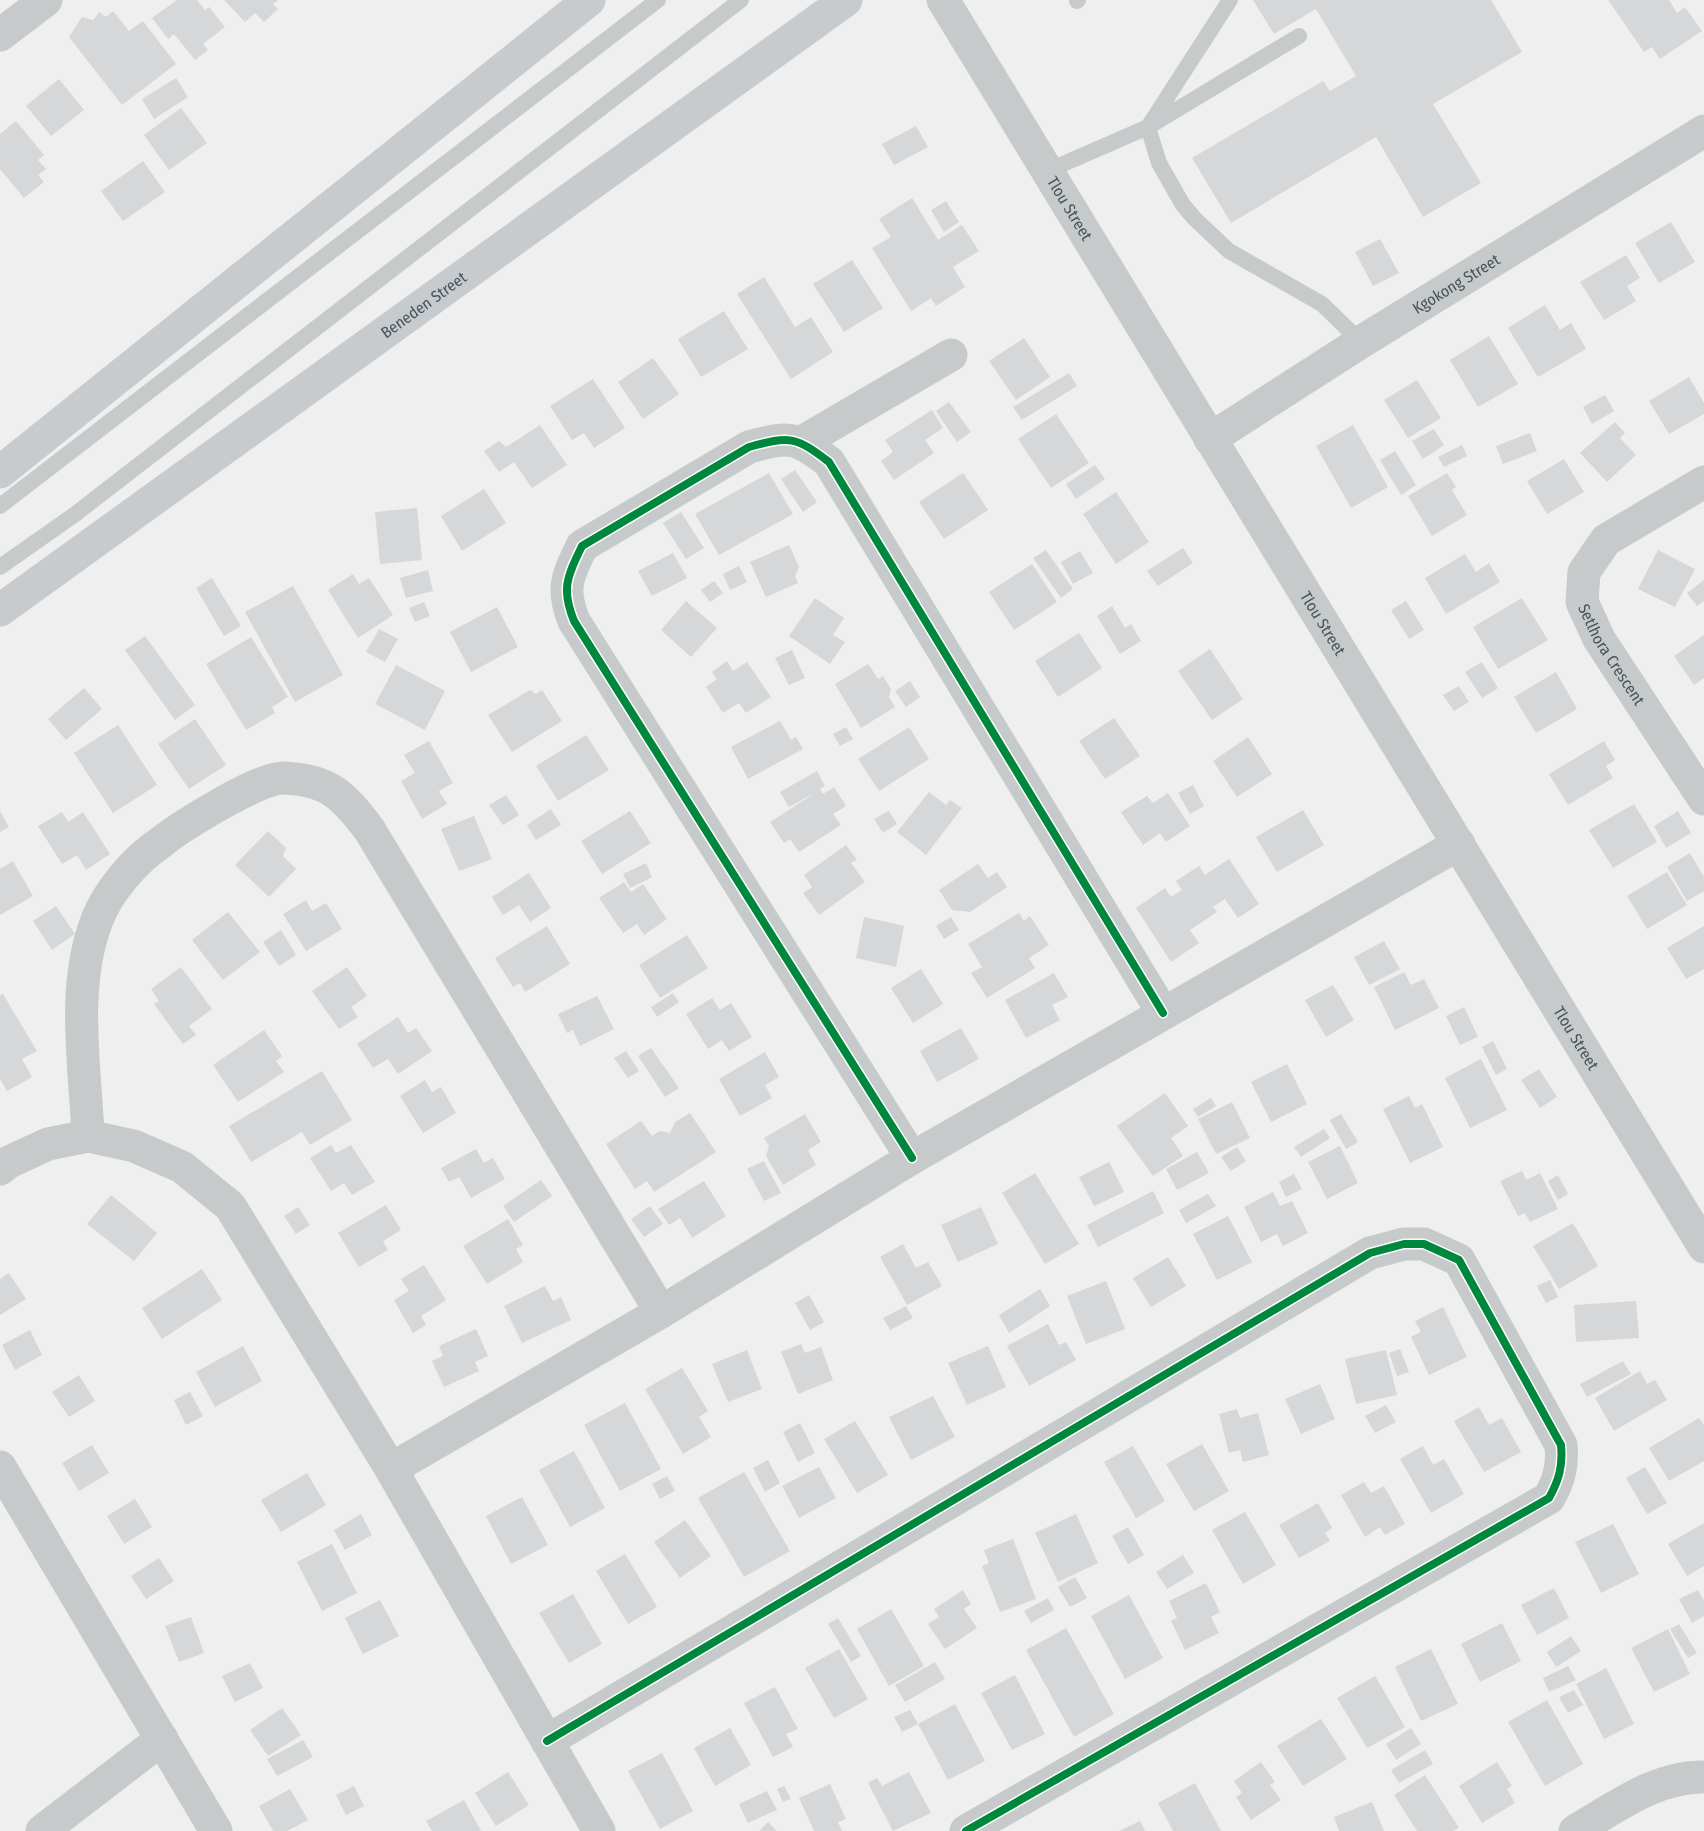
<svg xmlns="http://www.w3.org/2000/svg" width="1704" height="1831" font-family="'Fira Sans Condensed',sans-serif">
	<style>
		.building { fill: #d5d7d8 }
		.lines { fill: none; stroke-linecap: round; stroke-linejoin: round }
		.service { stroke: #c6cacb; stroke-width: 16 }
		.minor { stroke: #c6cacb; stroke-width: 33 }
		.tertiary { stroke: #c6cacb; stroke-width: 33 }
		.secondary { stroke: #c7cbce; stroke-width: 33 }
		.cycleway-casing { stroke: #fff; stroke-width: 11 }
		.cycleway { stroke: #00873e; stroke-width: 8 }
		.labels { text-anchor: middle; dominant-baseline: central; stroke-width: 5; stroke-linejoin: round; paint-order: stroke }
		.street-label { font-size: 16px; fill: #46535b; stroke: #fff }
	</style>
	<rect width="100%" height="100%" fill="#efefef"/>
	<path class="building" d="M177 0H197L205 10 209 7 225 27 203 44 208 50 195 60 174 34 168 39 152 18Z
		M224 0H278L273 4 278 9 264 22 255 13 245 22Z
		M1253 0H1491L1522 52 1433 104 1481 183 1423 217 1376 137 1231 223 1192 158 1323 81 1330 91 1356 76 1316 9 1274 34Z
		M1608 0H1669L1677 13 1685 7 1702 31 1660 59 1652 47 1644 52Z
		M113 11 129 31 143 21 176 64 122 105 69 37 82 17 93 20 99 12 106 17Z
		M176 78 188 97 154 119 142 99Z
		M59 79 84 110 51 136 26 106Z
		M181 108 207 143 169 170 144 135Z
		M16 121 44 155 38 160 46 169 38 175 44 182 24 198 0 169V134Z
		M916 126 928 147 894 165 882 144Z
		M143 161 165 192 123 221 101 191Z
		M912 198 938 240 962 225 979 251 953 267 965 287 936 306 931 298 911 311 872 248 891 237 879 219Z
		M946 201 959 222 944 232 931 210Z
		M1671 222 1695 262 1659 283 1635 243Z
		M1380 239 1399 273 1373 286 1355 252Z
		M1626 255 1640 278 1627 286 1636 301 1604 320 1580 282Z
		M852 260 883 308 844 332 813 284Z
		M764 277 795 327 811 317 833 352 791 379 737 294Z
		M1545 305 1560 330 1571 323 1586 349 1538 377 1508 328Z
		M724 311 748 349 701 377 678 339Z
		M1489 336 1518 384 1478 407 1450 360Z
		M1024 338 1050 377 1016 400 989 361Z
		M653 358 679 394 643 419 618 382Z
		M1069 373 1077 386 1022 420 1013 407Z
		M1689 377 1704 403V414L1669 434 1649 401Z
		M593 379 625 428 594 448 584 433 572 440 550 406Z
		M1417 380 1441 418 1408 438 1384 400Z
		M1605 395 1614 411 1592 424 1583 407Z
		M949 402 971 432 957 442 936 411Z
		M932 410 943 428 925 440 934 453 894 480 881 461 893 452 885 440Z
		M1056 414 1089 463 1051 488 1018 439Z
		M1615 422 1625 433 1620 438 1636 455 1607 482 1580 453Z
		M540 425 567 465 532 488 514 462 499 472 484 451 499 441 506 447Z
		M1353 425 1388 487 1351 508 1316 446Z
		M1434 429 1444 445 1423 459 1412 441Z
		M1530 433 1537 451 1503 464 1496 446Z
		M1462 445 1467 456 1444 467 1438 457Z
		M1395 451 1416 485 1401 495 1380 460Z
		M1564 459 1584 492 1547 514 1527 481Z
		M1095 465 1105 479 1076 499 1066 484Z
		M795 470 817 502 803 512 781 479Z
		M769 473 793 514 719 555 695 514Z
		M963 473 988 510 944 539 919 502Z
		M1447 473 1456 487 1452 490 1467 515 1432 536 1408 496Z
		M484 489 506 523 462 551 441 516Z
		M1116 492 1149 542 1116 564 1083 514Z
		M417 508 422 560 380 564 375 512Z
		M681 512 704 548 686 559 663 523Z
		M789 545 799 567 795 576 798 583 766 597 750 562Z
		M1183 548 1193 563 1158 586 1147 571Z
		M1046 550 1073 589 1061 598 1033 558Z
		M1658 550 1695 569 1675 607 1638 589Z
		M1080 551 1093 573 1073 584 1061 562Z
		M673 553 687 578 652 596 638 571Z
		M1465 554 1476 572 1489 563 1500 582 1446 614 1425 578Z
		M1032 564 1057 602 1014 630 989 592Z
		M739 566 747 582 730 590 723 574Z
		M428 570 433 591 406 598 400 578Z
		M353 574 359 584 369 578 393 615 358 638 328 590Z
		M212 578 241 626 224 636 196 588Z
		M1704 580V601L1697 606 1687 593Z
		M714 581 723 593 710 602 701 590Z
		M293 586 343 675 295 702 245 612Z
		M815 598 844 618 833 635 845 642 830 664 789 636Z
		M1522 598 1548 640 1498 669 1473 627Z
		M686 601 717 628 691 657 661 630Z
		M1406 601 1424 630 1409 639 1391 610Z
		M424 602 430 616 415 622 409 608Z
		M1112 606 1125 628 1131 624 1141 641 1120 654 1097 616Z
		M497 607 518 647 471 672 450 632Z
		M379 629 398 639 385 662 366 652Z
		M1079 633 1102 668 1058 697 1035 661Z
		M1704 635V678L1694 685 1674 656Z
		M145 636 195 705 175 720 125 650Z
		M251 637 288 697 272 707 275 713 246 730 206 664Z
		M1210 649 1243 699 1212 720 1178 671Z
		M792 650 805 678 789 685 775 658Z
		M727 661 733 671 747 662 771 697 746 713 739 703 723 713 706 687 717 679 712 672Z
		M1482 662 1498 688 1482 698 1465 672Z
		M868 664 878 679 883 676 891 689 889 697 895 707 861 728 835 684Z
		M396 665 445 691 425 730 375 704Z
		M1556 672 1577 709 1536 733 1514 697Z
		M910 681 920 697 906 707 895 691Z
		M1459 686 1469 702 1454 711 1443 695Z
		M84 688 102 709 66 740 48 719Z
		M530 690 536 694 542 690 562 721 512 752 488 715Z
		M1114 718 1140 756 1105 779 1079 741Z
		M195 719 226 765 189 789 158 744Z
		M780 721 791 740 796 737 803 749 748 779 731 747Z
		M118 725 157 785 113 813 74 753Z
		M846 727 853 739 840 746 833 734Z
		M909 727 929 759 879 791 858 759Z
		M586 735 609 770 558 801 536 766Z
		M1248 737 1272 774 1237 797 1213 761Z
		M429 741 453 783 439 791 447 804 422 819 401 781 415 773 404 755Z
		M1604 741 1615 760 1606 766 1613 778 1568 805 1549 774Z
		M817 771 825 786 820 789 823 794 834 787 846 806 833 814 841 825 799 852 790 839 784 843 770 822 815 793 789 807 780 792Z
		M1193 785 1204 806 1190 814 1178 793Z
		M929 792 946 805 950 800 962 808 926 855 897 832Z
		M1168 793 1190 826 1166 842 1160 833 1143 845 1121 812 1147 796 1153 803Z
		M506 795 519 815 503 825 489 805Z
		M1634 804 1657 842 1613 868 1589 830Z
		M551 809 561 825 536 840 527 825Z
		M1303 810 1324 845 1277 872 1256 837Z
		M0 811 9 827 0 832Z
		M630 811 651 843 602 874 581 841Z
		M889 811 897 824 883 833 874 819Z
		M1678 811 1691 833 1666 848 1654 826Z
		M62 812 68 822 83 812 110 854 86 870 77 855 62 864 38 826Z
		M474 816 492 859 459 871 441 829Z
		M268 831 286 848 283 856 296 869 269 897 235 865Z
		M846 845 857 860 851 863 865 882 819 915 803 893 812 887 804 875Z
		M1690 853 1704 877V891L1687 901 1667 867Z
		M1229 859 1259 904 1238 918 1225 899 1213 907 1217 912 1190 930 1199 943 1171 962 1136 908 1165 888 1171 897 1182 890 1176 881 1199 866 1205 875Z
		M13 861 33 896 0 915V869Z
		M646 863 652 877 630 888 623 874Z
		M978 864 988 878 997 872 1007 887 970 912 952 910 939 890Z
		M1667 872 1687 905 1647 929 1627 896Z
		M529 873 551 908 530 922 519 905 503 915 492 897Z
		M624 882 631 892 643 884 667 919 644 935 637 924 623 933 599 898Z
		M306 900 312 911 326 903 342 929 306 951 283 914Z
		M56 906 75 934 52 950 33 921Z
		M228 912 260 952 223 980 192 940Z
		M1019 913 1024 921 1030 916 1049 945 1029 958 1035 968 987 998 971 973 982 967 968 944Z
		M864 917 904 926 896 967 856 958Z
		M951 917 959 930 944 939 936 926Z
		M547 926 570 964 525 992 520 983 513 987 495 958Z
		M1704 926V969L1686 979 1667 948Z
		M281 930 296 955 279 966 263 942Z
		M687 935 708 968 660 998 639 965Z
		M1384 941 1400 969 1369 985 1354 957Z
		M181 967 212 1009 189 1026 196 1035 183 1044 154 1004 159 1001 151 989Z
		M347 967 367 996 351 1007 358 1017 339 1029 312 991Z
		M921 969 943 1004 913 1023 891 988Z
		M1404 972 1411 985 1424 979 1439 1008 1395 1030 1374 987Z
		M1054 973 1068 997 1052 1005 1060 1020 1026 1038 1005 1000Z
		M1333 985 1354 1020 1326 1037 1305 1000Z
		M673 993 679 1002 657 1017 651 1007Z
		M3 994 37 1051 22 1059 32 1077 7 1091 0 1079V996Z
		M597 996 614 1029 580 1046 573 1030 567 1033 558 1014Z
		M712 998 720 1010 731 1003 752 1037 729 1051 722 1040 708 1049 686 1014Z
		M1464 1007 1478 1037 1460 1045 1446 1016Z
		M398 1017 408 1033 416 1028 432 1051 398 1074 388 1059 373 1068 357 1044Z
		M961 1028 979 1059 937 1082 920 1051Z
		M264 1030 282 1056 276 1061 284 1072 238 1102 213 1065Z
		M1493 1041 1507 1069 1496 1075 1482 1047Z
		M651 1048 679 1088 665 1097 638 1056Z
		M626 1051 639 1071 628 1078 614 1058Z
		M765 1052 779 1077 765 1085 772 1098 740 1116 719 1079Z
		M1481 1059 1507 1110 1470 1128 1445 1078Z
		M1287 1064 1307 1104 1271 1122 1251 1082Z
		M1539 1069 1557 1097 1540 1108 1521 1080Z
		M322 1071 352 1120 310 1145 302 1132 251 1162 229 1126Z
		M425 1080 432 1092 441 1087 456 1113 423 1133 400 1096Z
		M1165 1093 1188 1126 1171 1138 1183 1156 1153 1176 1117 1126Z
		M1409 1096 1415 1108 1422 1104 1443 1147 1410 1163 1383 1109Z
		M1211 1098 1216 1106 1198 1117 1193 1109Z
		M1232 1102 1250 1138 1216 1154 1198 1119Z
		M690 1113 716 1152 654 1192 647 1181 635 1189 606 1144 641 1121 652 1136 660 1131 670 1133 675 1122Z
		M805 1114 821 1142 808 1150 816 1165 783 1185 766 1156 769 1146 764 1138Z
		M1341 1114 1358 1142 1346 1149 1330 1120Z
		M1324 1129 1330 1138 1301 1157 1294 1147Z
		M331 1145 336 1153 351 1145 375 1182 352 1195 344 1183 331 1191 310 1158Z
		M1340 1146 1358 1183 1327 1199 1308 1162Z
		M1237 1147 1246 1161 1231 1171 1221 1157Z
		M476 1149 484 1163 493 1158 505 1179 471 1198 459 1177 449 1182 441 1168Z
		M1197 1152 1209 1173 1177 1190 1166 1169Z
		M764 1161 781 1193 764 1201 747 1169Z
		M1109 1162 1124 1192 1094 1206 1079 1177Z
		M1522 1171 1526 1180 1540 1173 1558 1209 1530 1222 1525 1213 1518 1216 1500 1181Z
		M1035 1173 1079 1244 1045 1264 1002 1193Z
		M1294 1174 1302 1189 1286 1197 1279 1182Z
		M1558 1175 1568 1194 1558 1200 1548 1181Z
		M541 1180 552 1196 514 1222 503 1206Z
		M704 1181 726 1216 692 1238 680 1218 669 1225 658 1209Z
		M1153 1191 1164 1213 1098 1247 1087 1225Z
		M1273 1192 1280 1206 1292 1201 1308 1233 1283 1246 1277 1234 1261 1242 1244 1207Z
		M1208 1194 1216 1206 1186 1223 1179 1210Z
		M111 1195 157 1233 134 1261 87 1224Z
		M386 1205 401 1230 383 1241 388 1250 359 1267 338 1233Z
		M650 1206 663 1224 644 1237 631 1219Z
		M298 1207 310 1225 296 1234 284 1216Z
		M981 1207 998 1244 958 1262 941 1225Z
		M1228 1216 1252 1262 1217 1280 1193 1234Z
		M508 1219 523 1245 516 1249 523 1262 487 1284 463 1246Z
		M1573 1223 1598 1266 1559 1289 1533 1246Z
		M903 1244 916 1268 928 1262 942 1286 907 1305 880 1257Z
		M1168 1257 1186 1286 1151 1307 1133 1278Z
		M424 1265 446 1300 421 1316 426 1325 413 1333 394 1300 409 1291 401 1279Z
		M202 1269 222 1300 162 1339 142 1308Z
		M9 1273 26 1299 0 1315V1279Z
		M1550 1280 1558 1297 1546 1303 1537 1286Z
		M1106 1281 1125 1329 1086 1344 1067 1296Z
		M545 1286 553 1301 561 1297 571 1320 522 1343 504 1306Z
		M1040 1289 1050 1306 1009 1333 999 1315Z
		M809 1295 824 1322 810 1330 795 1303Z
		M1636 1301 1639 1338 1576 1342 1574 1305Z
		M906 1306 913 1318 890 1330 883 1318Z
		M1443 1307 1467 1357 1429 1375 1411 1337 1421 1332 1415 1321Z
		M1048 1324 1059 1345 1066 1342 1076 1360 1029 1386 1007 1346Z
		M476 1329 488 1356 475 1362 479 1371 444 1387 432 1361 443 1356 439 1346Z
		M30 1330 42 1355 15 1370 2 1345Z
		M801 1344 805 1353 821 1347 833 1380 798 1394 781 1352Z
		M243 1346 262 1381 215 1407 196 1372Z
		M988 1346 1006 1387 967 1405 948 1363Z
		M1400 1349 1409 1372 1397 1376 1389 1353Z
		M747 1350 762 1389 728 1402 712 1364Z
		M1386 1350 1397 1395 1356 1404 1345 1359Z
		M1623 1361 1631 1374 1587 1397 1580 1384Z
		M682 1368 708 1411 699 1417 711 1437 683 1454 645 1389Z
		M1640 1371 1647 1384 1655 1380 1667 1400 1614 1431 1595 1398Z
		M79 1375 95 1401 69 1417 52 1392Z
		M1320 1384 1335 1419 1301 1434 1285 1399Z
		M190 1392 203 1416 186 1425 174 1400Z
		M933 1396 955 1437 911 1460 889 1417Z
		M625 1403 661 1469 620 1491 584 1425Z
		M1386 1405 1396 1422 1375 1433 1365 1416Z
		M1479 1407 1489 1425 1502 1418 1521 1452 1484 1472 1454 1421Z
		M1237 1409 1240 1418 1258 1413 1269 1455 1243 1462 1240 1450 1229 1453 1219 1414Z
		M1699 1418 1704 1425V1461L1669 1481 1649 1448Z
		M855 1421 888 1475 857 1493 824 1439Z
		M800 1423 815 1453 798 1462 783 1432Z
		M1202 1444 1229 1491 1194 1511 1166 1464Z
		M92 1445 109 1473 79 1491 62 1463Z
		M1133 1446 1165 1501 1136 1518 1104 1462Z
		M1423 1446 1433 1465 1444 1459 1464 1494 1431 1513 1400 1459Z
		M574 1451 605 1508 570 1527 539 1470Z
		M768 1460 780 1483 765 1492 753 1468Z
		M819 1467 836 1498 799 1518 782 1486Z
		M1645 1467 1667 1503 1647 1514 1626 1478Z
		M744 1472 790 1551 744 1577 698 1498Z
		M307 1473 326 1505 281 1532 261 1500Z
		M667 1476 675 1491 660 1499 652 1484Z
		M1364 1482 1371 1493 1384 1486 1405 1524 1385 1535 1380 1527 1365 1537 1341 1495Z
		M522 1497 548 1545 511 1564 486 1516Z
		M135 1499 152 1527 124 1544 107 1516Z
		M1318 1503 1332 1528 1325 1533 1330 1541 1299 1558 1279 1525Z
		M1245 1512 1276 1565 1243 1584 1212 1530Z
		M361 1514 372 1535 345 1550 334 1530Z
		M1076 1514 1098 1563 1058 1582 1035 1533Z
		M685 1520 711 1556 680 1578 654 1542Z
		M1704 1523V1566L1687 1576 1668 1544Z
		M1613 1524 1639 1574 1601 1593 1575 1542Z
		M1128 1527 1144 1555 1128 1564 1112 1536Z
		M1013 1539 1036 1599 1000 1612 982 1566 989 1563 984 1550Z
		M332 1544 357 1593 322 1611 297 1562Z
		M625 1554 657 1607 628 1624 596 1571Z
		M1183 1555 1194 1573 1167 1589 1156 1572Z
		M159 1558 174 1581 146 1599 131 1576Z
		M1075 1577 1087 1598 1070 1607 1058 1587Z
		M1206 1583 1220 1612 1211 1617 1219 1633 1185 1650 1171 1621 1177 1618 1169 1601Z
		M1554 1588 1569 1618 1537 1635 1521 1605Z
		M963 1590 971 1604 964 1609 977 1628 945 1649 928 1624 939 1617 934 1609Z
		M1698 1590 1704 1601V1616L1692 1623 1679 1599Z
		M573 1594 602 1644 569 1663 539 1613Z
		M1129 1595 1163 1658 1125 1679 1091 1616Z
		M1048 1598 1054 1610 1031 1623 1024 1611Z
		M380 1600 399 1636 363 1654 345 1618Z
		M891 1609 924 1666 889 1686 857 1629Z
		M191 1617 204 1653 179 1662 165 1626Z
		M838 1618 861 1656 851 1662 828 1624Z
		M1502 1623 1521 1661 1480 1682 1461 1644Z
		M1679 1624 1697 1653 1688 1658 1670 1629Z
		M1066 1628 1114 1714 1074 1737 1026 1650Z
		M1668 1629 1690 1674 1654 1692 1631 1648Z
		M1571 1636 1581 1651 1556 1667 1547 1652Z
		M839 1649 868 1699 834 1718 805 1668Z
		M1431 1649 1458 1704 1421 1721 1395 1667Z
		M935 1662 945 1679 905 1702 895 1685Z
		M250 1663 263 1688 235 1702 222 1676Z
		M1568 1666 1576 1680 1549 1692 1543 1678Z
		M1606 1668 1634 1724 1604 1739 1576 1684Z
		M1015 1675 1045 1734 1012 1750 981 1693Z
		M1375 1676 1405 1727 1367 1748 1337 1698Z
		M775 1687 798 1729 786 1734 793 1747 773 1757 744 1703Z
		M1574 1690 1583 1705 1568 1713 1559 1697Z
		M1547 1700 1583 1764 1545 1786 1508 1722Z
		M955 1704 985 1761 948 1780 918 1724 902 1732 894 1717 910 1710 918 1724Z
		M282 1708 301 1735 268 1756 250 1730Z
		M1321 1719 1347 1759 1303 1786 1277 1746Z
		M730 1728 751 1765 715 1786 694 1748Z
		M1411 1728 1421 1744 1396 1760 1386 1744Z
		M303 1740 313 1757 277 1776 267 1759Z
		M1425 1750 1433 1764 1399 1783 1391 1770Z
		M662 1753 693 1811 660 1829 628 1771Z
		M1261 1762 1275 1782 1270 1785 1281 1800 1251 1820 1236 1797 1242 1793 1234 1781Z
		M1497 1762 1512 1786 1507 1789 1515 1803 1482 1823 1459 1786Z
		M508 1772 529 1805 496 1826 475 1793Z
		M909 1772 931 1813 893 1831 868 1783 877 1778 882 1786Z
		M1425 1775 1459 1828 1453 1831H1417L1394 1795Z
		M1195 1783 1221 1831H1173L1158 1803Z
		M830 1784 846 1819 838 1822 842 1831H814L799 1798Z
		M354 1786 364 1806 346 1815 336 1795Z
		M784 1786 791 1799 783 1802 777 1789Z
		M290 1789 308 1820 287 1831H273L259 1806Z
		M767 1791 777 1810 748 1823 739 1804Z
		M464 1800 481 1831H432L426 1821Z
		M1372 1802 1384 1831H1339L1334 1817Z
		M1140 1821 1145 1831H1119Z
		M768 1822 777 1831H759Z"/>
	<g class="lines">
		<path class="service" d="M1230 0 1148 127 1159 163 1183 205 1195 219 1229 251 1322 304 1361 342
			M1077 1 1078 0
			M1047 171 1148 127 1299 36
			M0 506 658 0
			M0 567 74 515 741 0"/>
		<g class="minor">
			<path d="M0 35 46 0"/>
			<path id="s1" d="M1210 439 1361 342 1704 131"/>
			<path d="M802 442 951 355"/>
			<path id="s2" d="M1704 482 1606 540 1584 572 1582 602 1599 639 1704 799"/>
			<path d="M88 1136C85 1065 71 987 97 920 108 891 135 860 160 843 180 827 261 776 284 778 329 780 343 795 369 829L661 1312"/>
			<path d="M912 1158 574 621C561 589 567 577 582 546L749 447C790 436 795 436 829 462L1163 1013"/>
			<path d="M0 1169 9 1162 48 1144 88 1136 134 1146 182 1167 230 1206 391 1469 599 1831"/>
			<path d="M0 1467 216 1831"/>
			<path d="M391 1469 661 1312 912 1158 1459 844"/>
			<path d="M547 1741 1370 1253 1404 1244H1424L1459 1260 1561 1445C1563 1466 1559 1480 1549 1498L966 1831"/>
			<path d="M42 1831 162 1739"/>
			<path d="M1575 1831C1615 1808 1656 1776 1704 1777"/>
		</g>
		<path class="tertiary" id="s3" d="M943 0 1704 1247"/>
		<g class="secondary">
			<path d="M0 472 589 0"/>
			<path id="s4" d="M0 610 846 0"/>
		</g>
		<g class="cycleway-casing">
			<path id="cycleway" d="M912 1158 574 621C561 589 567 577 582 546L749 447C790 436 795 436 829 462L1163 1013
				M547 1741 1370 1253 1404 1244H1424L1459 1260 1561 1445C1563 1466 1559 1480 1549 1498L966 1831"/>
		</g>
		<use href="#cycleway" class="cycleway"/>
	</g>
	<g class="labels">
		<g class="street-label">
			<text stroke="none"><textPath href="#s3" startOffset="244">Tlou Street</textPath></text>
			<text stroke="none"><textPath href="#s1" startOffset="291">Kgokong Street</textPath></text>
			<text stroke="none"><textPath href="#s4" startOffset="522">Beneden Street</textPath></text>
			<text stroke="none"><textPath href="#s3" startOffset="730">Tlou Street</textPath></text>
			<text stroke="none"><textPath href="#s2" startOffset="243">Setlhora Crescent</textPath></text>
			<text stroke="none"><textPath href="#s3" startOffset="1216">Tlou Street</textPath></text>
		</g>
	</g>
</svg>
